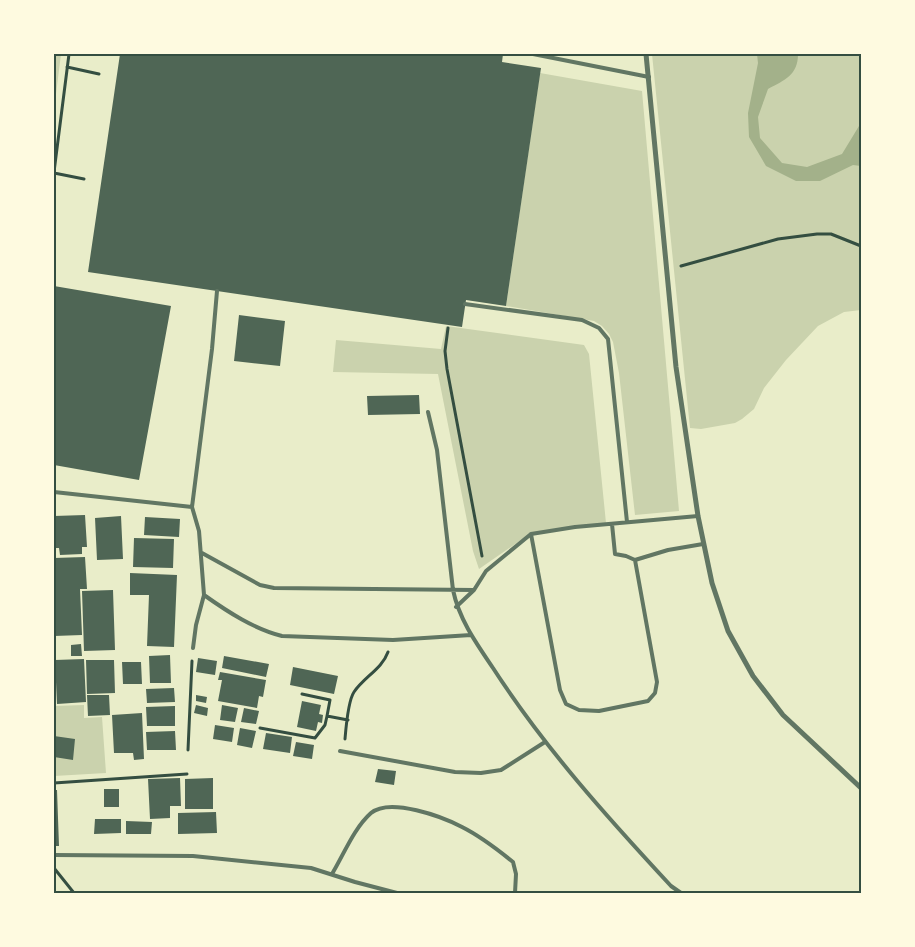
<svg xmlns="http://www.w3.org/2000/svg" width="915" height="947" font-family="'Open Sans',sans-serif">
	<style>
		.green { fill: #cad2ad }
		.water { fill: #a3b18a }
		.building { fill: #4f6655 }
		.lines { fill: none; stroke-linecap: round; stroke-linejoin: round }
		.path { stroke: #344e41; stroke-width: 3 }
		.service { stroke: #617663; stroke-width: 4 }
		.minor { stroke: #617663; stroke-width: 5 }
		.neatline { fill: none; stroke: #344e41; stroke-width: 2 }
	</style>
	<rect width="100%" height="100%" fill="#e9edc9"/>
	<path class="green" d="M54 54H61L54 110Z
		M652 54H861V310L844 312 818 326 786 360 764 388 754 409 742 419 735 423 701 429 690 428Z
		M540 73 642 91 679 511 635 515 619 373 613 342 609 334 602 326 594 321 506 306Z
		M446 326 584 345 589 354 606 523 531 533 479 569 473 551 438 374 333 372 336 340 441 349Z
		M84 705V718L102 717 106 773 54 776V706Z"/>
	<path class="water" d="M757 54H798C798 75 785 80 768 89L758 117 760 138 782 163 807 167 842 154 859 126 861 112V166L853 165 820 181H796L766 166 749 137 748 113 758 63Z"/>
	<path class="building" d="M120 54H503L502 62 541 68 506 306 466 300 462 327 88 272Z
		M54 286 171 306 139 480 54 465Z
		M239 315 285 321 280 366 234 361Z
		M419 395 420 414 368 415 367 396Z
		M85 515 87 547H82V554L60 555 59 548H54V516Z
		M121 516 123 559 97 560 95 518Z
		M145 517 180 519 179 537 144 535Z
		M134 538 174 539 173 568 133 567Z
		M85 557 87 589H80L82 635 54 636V558Z
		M130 573 177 575 174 647 147 646 149 595H130Z
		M113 590 115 650 84 651 82 591Z
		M81 644 82 656H71V645Z
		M170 655 171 683H150L149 656Z
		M224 656 269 664 266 677 222 668Z
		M198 658 217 661 215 675 196 672Z
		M84 659 86 702 57 704 55 660Z
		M86 660H114L115 693 87 694Z
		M122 662H141L142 684H123Z
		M293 667 338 676 334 694 290 685Z
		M220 672 266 680 263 697 259 696 257 708 218 701 222 680H218Z
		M174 688 175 702 147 703 146 689Z
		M87 695H109L110 715 88 716Z
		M196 695 207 697 206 703 196 701Z
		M302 701 321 705 319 714 323 715 322 723 318 722 316 731 297 727Z
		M196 705 208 708 207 716 194 713Z
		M222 705 238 708 235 722 220 720Z
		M175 706V726H147L146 707Z
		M244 708 259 711 256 724 241 722Z
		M142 713 144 759 134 760 133 753H114L112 715Z
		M215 725 234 728 232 742 213 739Z
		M240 728 256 731 252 748 237 745Z
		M175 731 176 750H147L146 732Z
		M266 733 292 737 290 753 263 749Z
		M54 736 75 739 73 760 54 757Z
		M296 742 314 745 312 759 293 756Z
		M378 769 396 771 394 785 375 782Z
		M180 778 181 806H170V818L150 819 148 779Z
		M213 778V809H185V779Z
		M104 789H119V807H104Z
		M54 790H57L59 846H54Z
		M216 812 217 833 178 834V813Z
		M95 819H121V833L94 834Z
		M126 821 152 822 151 834H126Z"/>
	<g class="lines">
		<path class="path" d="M67 67 99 74
			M54 172 69 54
			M54 173 84 179
			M681 266 778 239 817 234H831L861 246
			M448 328 445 351 447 369 482 556
			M302 694 330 700 327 716
			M260 728 315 738 325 725 327 716 348 720
			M345 739C346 727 348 701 354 692 364 677 382 669 388 652
			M188 750 192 661
			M54 783 187 774
			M54 868 74 893"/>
		<path class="service" d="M533 54 649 77
			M465 304 582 320 599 328 608 339 627 522
			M428 412 437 450 453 590C459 619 476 643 493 668 544 747 607 817 671 886L681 893
			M54 492 192 507
			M531 534 560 690 566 704 579 710 599 711 648 701 655 693 657 682 635 560 626 556 615 554 612 524
			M202 553 260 585 274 588 474 590
			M635 560 668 550 703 544
			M204 595C228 612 254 629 282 636L393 640 471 635
			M456 607 474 590 486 571 531 534 575 527 698 516
			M193 648 196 625 204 595 199 531 192 507 212 349 217 291
			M340 751 455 772 481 773 501 770 545 742
			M54 855 193 856 311 868 355 882 397 893
			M332 874C344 854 354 828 371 813 390 797 443 817 462 827 480 836 497 849 513 862L516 874 515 893"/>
		<path class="minor" d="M646 54 676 367 698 516 712 583 728 631 753 676 783 715 861 788"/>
	</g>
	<rect width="915" height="947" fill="none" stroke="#fefae0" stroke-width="110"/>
	<rect x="55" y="55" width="805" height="837" class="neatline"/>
</svg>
